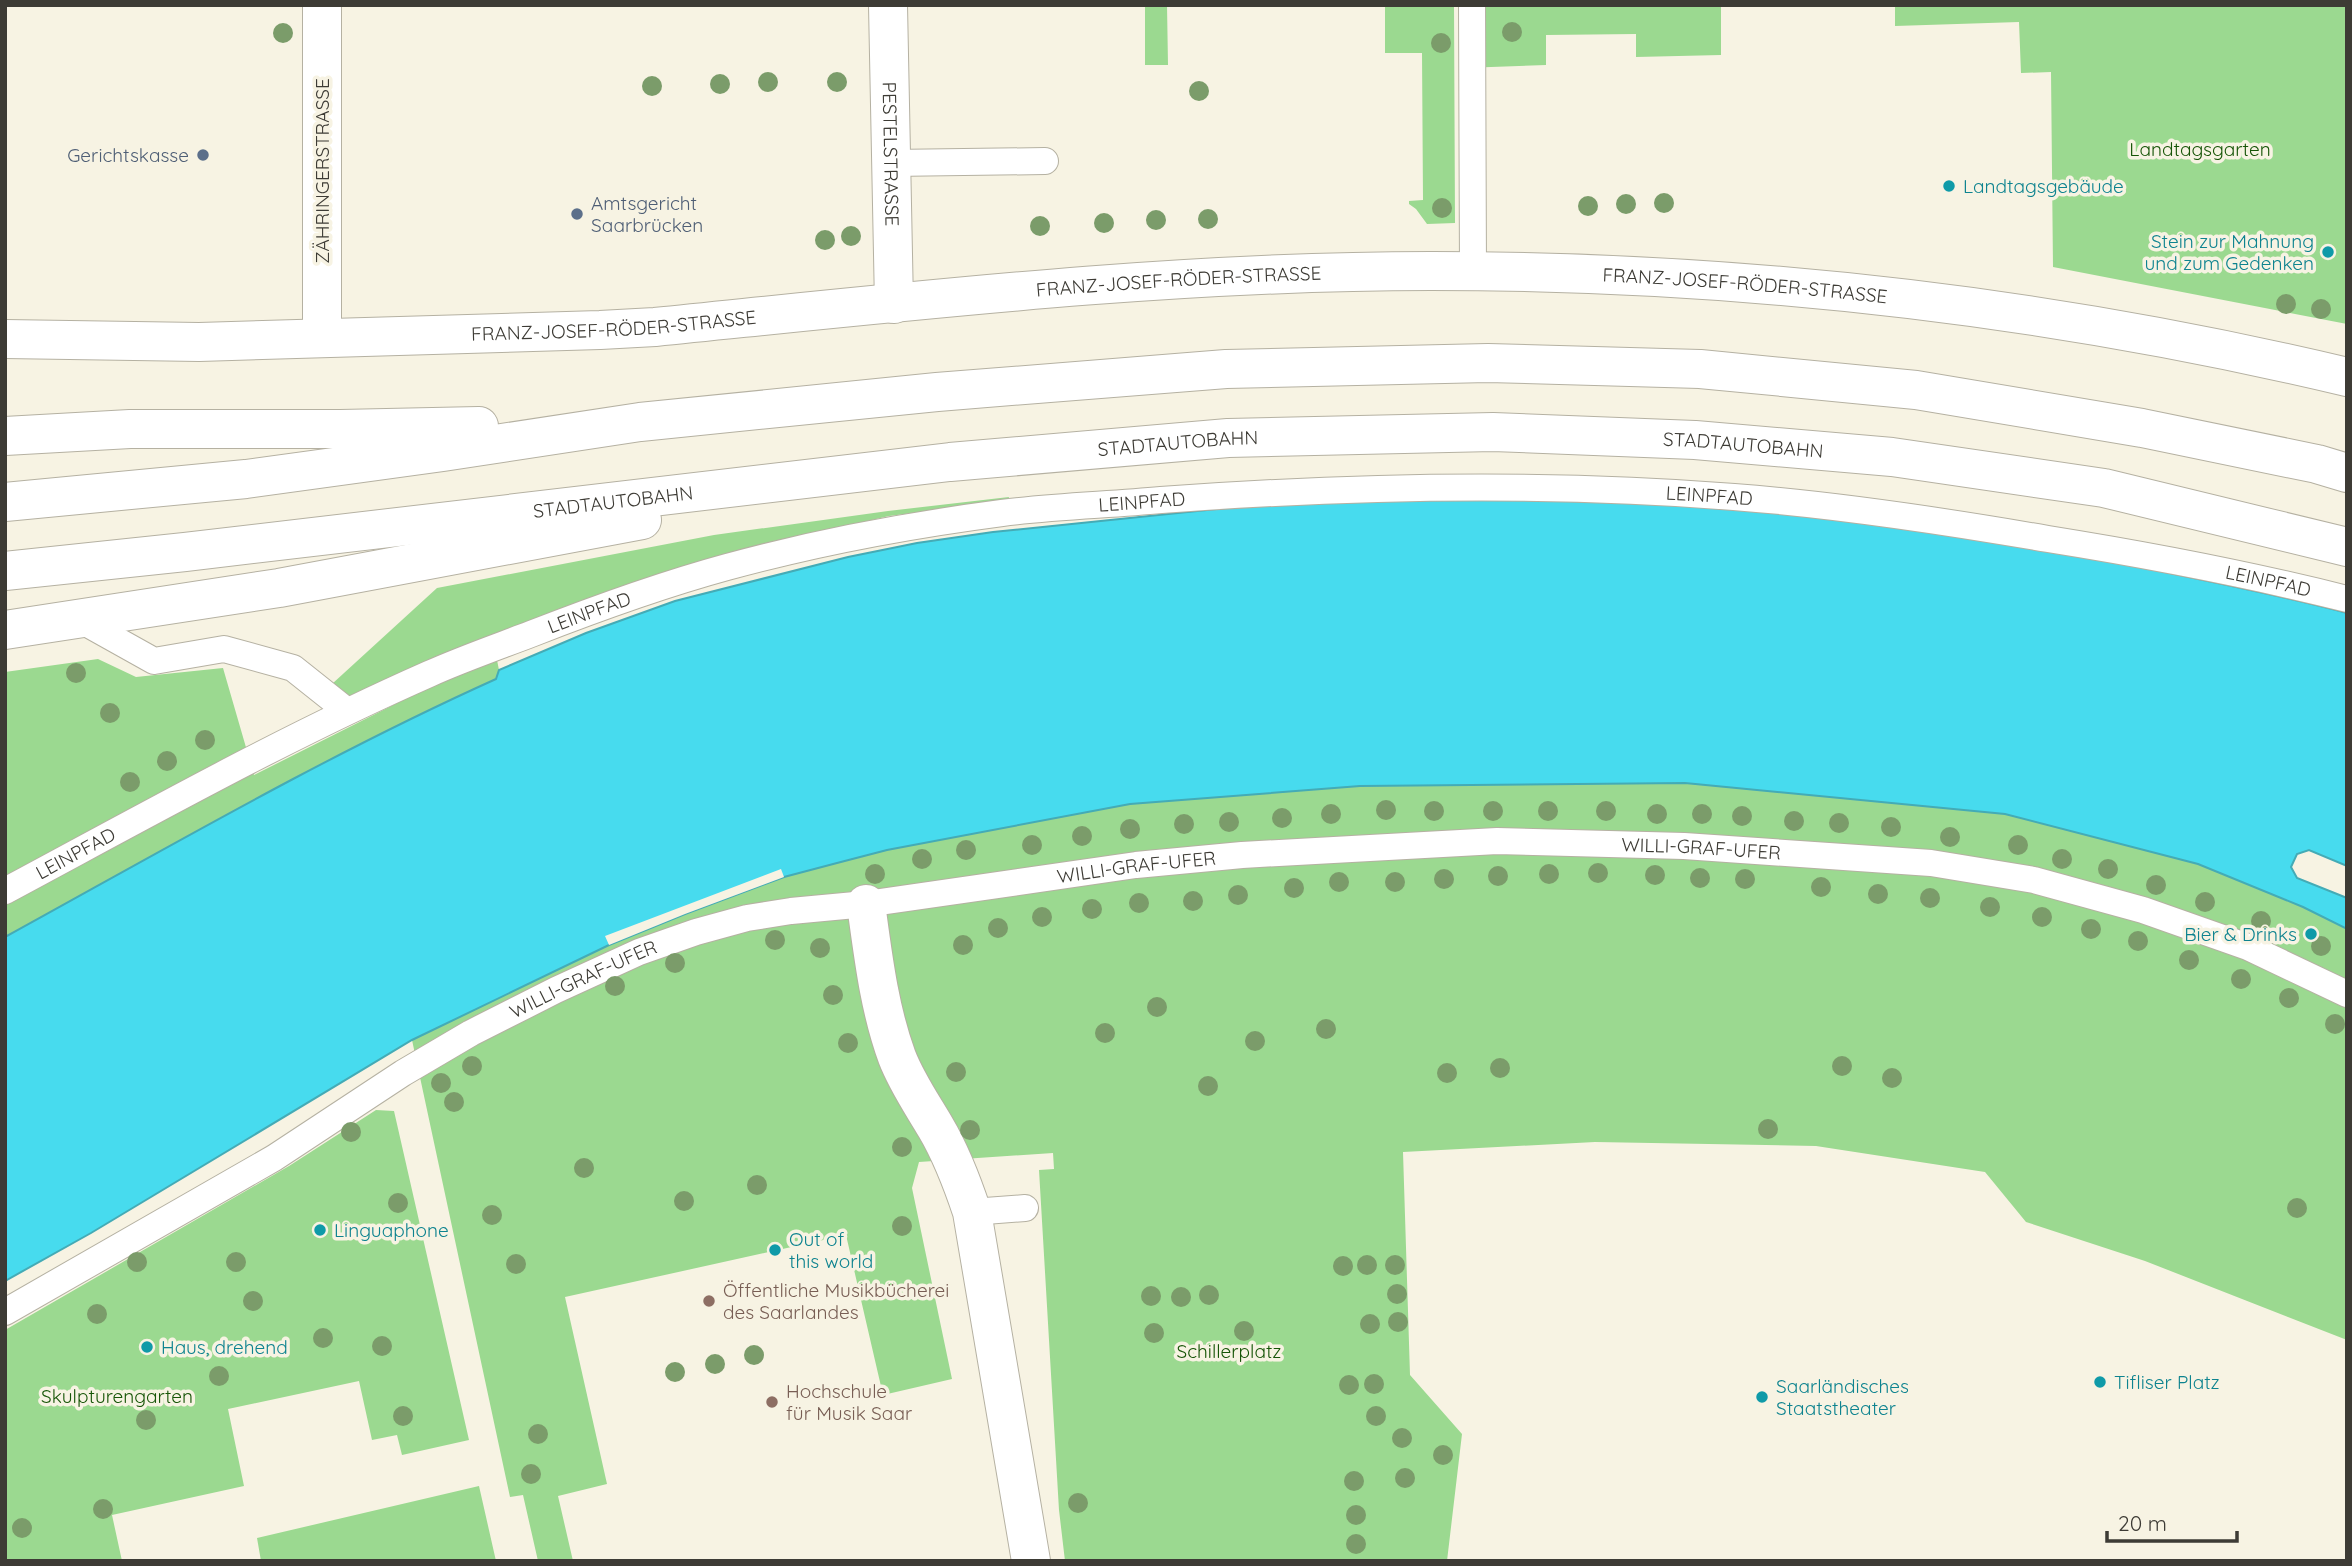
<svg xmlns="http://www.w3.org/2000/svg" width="2352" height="1566" font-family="Quicksand,sans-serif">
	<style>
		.green { fill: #9bd990 }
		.water { fill: #47dbee; stroke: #44abb6; stroke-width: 2 }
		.pier { fill: #f7f3e3 }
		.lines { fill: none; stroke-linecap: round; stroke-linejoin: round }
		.service-casing { stroke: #b5b1a2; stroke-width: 28 }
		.minor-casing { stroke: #b5b1a2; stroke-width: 40 }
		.tertiary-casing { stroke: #b5b1a2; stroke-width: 40 }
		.motorway-casing { stroke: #b5b1a2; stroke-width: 40 }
		.service { stroke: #fff; stroke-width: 26 }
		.minor { stroke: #fff; stroke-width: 38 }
		.tertiary { stroke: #fff; stroke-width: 38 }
		.motorway { stroke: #fff; stroke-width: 38 }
		.tree { fill: #7b9c6a }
		.service-dot { fill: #5c6f8a; stroke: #f7f3e3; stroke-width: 2.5 }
		.culture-dot { fill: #0f9aa8; stroke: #f7f3e3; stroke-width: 2.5 }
		.education-dot { fill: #8d6e63; stroke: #f7f3e3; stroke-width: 2.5 }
		.labels { text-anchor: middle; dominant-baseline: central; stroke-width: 7; stroke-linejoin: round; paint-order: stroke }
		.park-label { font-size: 19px; fill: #165507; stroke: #f7f3e3 }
		.service-label { font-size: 19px; fill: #4e5e75; stroke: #f7f3e3; text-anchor: end }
		.street-label { font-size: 19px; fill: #3d3b35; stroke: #f7f3e3 }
		.culture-label { font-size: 19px; fill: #0d838f; stroke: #f7f3e3; text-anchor: start }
		.education-label { font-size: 19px; fill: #785e54; stroke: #f7f3e3; text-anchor: start }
	</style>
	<rect width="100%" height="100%" fill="#f7f3e3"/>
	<path class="green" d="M1145 5H1167L1168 65H1145Z
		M1385 5H1454L1455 223 1427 224 1416 209 1409 204V201L1423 200 1422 53H1385Z
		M1463 5H1721V55L1636 57V34L1546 35V65L1463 68Z
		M1895 5H2347V324L2053 267 2051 72 2021 73 2019 22 1895 26Z
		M1009 497 1008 501 889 516 718 556 679 568 351 698 332 684 437 588 714 535 888 511Z
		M98 659 136 677 223 668 254 775 439 682 497 660 499 670 496 679C328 755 167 848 5 937V672Z
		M1685 783 2005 814 2198 864 2303 907 2347 929V1340L2145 1261 2026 1222 1985 1172 1816 1146 1595 1142 1403 1152 1410 1375 1462 1434 1447 1561H1065L1059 1510 1039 1170 1054 1169 1053 1153 919 1162 912 1188 952 1379 883 1395 846 1235 565 1297 607 1484 558 1496 573 1561H538L523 1495 510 1497 412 1040 609 945 685 914 784 877 887 850 1130 804 1360 786Z
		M376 1110 394 1111 469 1440 402 1455 397 1435 372 1440 359 1381 228 1409 244 1486 112 1515 122 1561H5V1330L289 1166Z
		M479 1486 496 1561H261L257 1538Z"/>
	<path class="water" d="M1431 498C1531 501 1632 500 1732 509 1890 523 2047 546 2203 580 2251 590 2299 600 2347 613V866L2309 850 2297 854 2291 867 2297 878 2347 898V929L2303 907 2198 864 2005 814 1685 783 1360 786 1130 804 887 850 837 863 784 877 685 914 609 945 412 1040 91 1233 5 1281V937C167 848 327 755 496 679L499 670 586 633 675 601 848 557 917 543 993 532 1275 503Z"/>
	<path class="pier" d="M781 869 784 877 685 914 609 945 605 936Z"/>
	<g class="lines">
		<g class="service-casing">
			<g id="service">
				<path d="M1472 5 1473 271"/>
				<path d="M891 163 1045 161"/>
				<path d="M77 618 154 661 224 649 293 668 347 711"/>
				<path id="s1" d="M5 891C145 816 284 738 429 674 462 659 497 647 531 634 595 609 661 585 727 567 818 542 910 525 1002 513 1055 506 1108 505 1161 500 1351 486 1543 482 1734 497 1839 505 1944 521 2048 539 2148 555 2248 574 2347 599"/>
				<path d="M972 1212 1025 1208"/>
				<path id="s2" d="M5 1312 274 1158 403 1073 471 1033 556 990 639 952 696 932 747 918 791 911 866 904 1136 865 1242 855 1497 841 1684 846 1931 863 2034 880 2143 910 2248 947 2347 994"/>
			</g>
		</g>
		<g class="minor-casing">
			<g id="minor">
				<path d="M322 5V338"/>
				<path id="s3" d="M888 5 894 304"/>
				<path d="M866 904C873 955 879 1008 897 1057 907 1083 922 1104 936 1128 952 1155 962 1182 972 1212L1031 1561"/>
			</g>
		</g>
		<g class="tertiary-casing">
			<g id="tertiary">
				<path id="s4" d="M5 339 199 342 600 330 655 327C913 301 1172 271 1431 271 1741 271 2045 305 2347 377"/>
			</g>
		</g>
		<g class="motorway-casing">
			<g id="motorway">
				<path d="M5 436 130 429H340L479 426"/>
				<path d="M5 502 246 479 443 452 640 422 937 392 1226 369 1488 363 1700 369 1916 390 2142 428 2317 464 2347 473"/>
				<path id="s5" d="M5 571 185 552 950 462 1228 438 1493 432 1695 440 1892 457 2104 488 2347 547"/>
				<path d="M5 630 279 588 642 520"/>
			</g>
		</g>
		<use href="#service" class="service"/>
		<use href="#minor" class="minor"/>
		<use href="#tertiary" class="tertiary"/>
		<use href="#motorway" class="motorway"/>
	</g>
	<g class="tree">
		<circle cx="1512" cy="32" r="10"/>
		<circle cx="283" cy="33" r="10"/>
		<circle cx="1441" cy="43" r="10"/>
		<circle cx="768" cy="82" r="10"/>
		<circle cx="837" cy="82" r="10"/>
		<circle cx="720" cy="84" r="10"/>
		<circle cx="652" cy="86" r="10"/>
		<circle cx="1199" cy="91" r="10"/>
		<circle cx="1664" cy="203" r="10"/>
		<circle cx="1626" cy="204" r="10"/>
		<circle cx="1588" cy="206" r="10"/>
		<circle cx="1442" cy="208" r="10"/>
		<circle cx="1208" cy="219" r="10"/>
		<circle cx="1156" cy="220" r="10"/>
		<circle cx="1104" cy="223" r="10"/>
		<circle cx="1040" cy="226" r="10"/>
		<circle cx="851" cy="236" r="10"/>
		<circle cx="825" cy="240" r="10"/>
		<circle cx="2286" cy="304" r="10"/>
		<circle cx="2321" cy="309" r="10"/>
		<circle cx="76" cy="673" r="10"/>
		<circle cx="110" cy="713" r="10"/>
		<circle cx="205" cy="740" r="10"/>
		<circle cx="167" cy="761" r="10"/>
		<circle cx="130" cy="782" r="10"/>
		<circle cx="1386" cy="810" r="10"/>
		<circle cx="1434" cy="811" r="10"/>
		<circle cx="1493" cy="811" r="10"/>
		<circle cx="1548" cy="811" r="10"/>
		<circle cx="1606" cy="811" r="10"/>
		<circle cx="1331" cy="814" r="10"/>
		<circle cx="1657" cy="814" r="10"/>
		<circle cx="1702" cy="814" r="10"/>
		<circle cx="1742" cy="816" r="10"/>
		<circle cx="1282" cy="818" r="10"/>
		<circle cx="1794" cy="821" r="10"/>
		<circle cx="1229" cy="822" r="10"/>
		<circle cx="1839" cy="823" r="10"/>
		<circle cx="1184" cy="824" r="10"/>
		<circle cx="1891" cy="827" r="10"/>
		<circle cx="1130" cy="829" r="10"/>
		<circle cx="1082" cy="836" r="10"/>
		<circle cx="1950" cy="837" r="10"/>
		<circle cx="1032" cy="845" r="10"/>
		<circle cx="2018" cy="845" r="10"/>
		<circle cx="966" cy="850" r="10"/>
		<circle cx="922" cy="859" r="10"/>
		<circle cx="2062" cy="859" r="10"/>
		<circle cx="2108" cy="869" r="10"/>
		<circle cx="1598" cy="873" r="10"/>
		<circle cx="875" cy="874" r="10"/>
		<circle cx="1549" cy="874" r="10"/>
		<circle cx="1655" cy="875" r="10"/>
		<circle cx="1498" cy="876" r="10"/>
		<circle cx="1700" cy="878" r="10"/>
		<circle cx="1444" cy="879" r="10"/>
		<circle cx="1745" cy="879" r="10"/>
		<circle cx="1339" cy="882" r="10"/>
		<circle cx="1395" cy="882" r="10"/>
		<circle cx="2156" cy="885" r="10"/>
		<circle cx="1821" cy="887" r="10"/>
		<circle cx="1294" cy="888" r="10"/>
		<circle cx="1878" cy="894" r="10"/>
		<circle cx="1238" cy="895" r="10"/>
		<circle cx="1930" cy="898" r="10"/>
		<circle cx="1193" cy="901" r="10"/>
		<circle cx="2205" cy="902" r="10"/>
		<circle cx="1139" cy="903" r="10"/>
		<circle cx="1990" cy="907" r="10"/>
		<circle cx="1092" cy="909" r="10"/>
		<circle cx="1042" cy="917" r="10"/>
		<circle cx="2042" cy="917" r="10"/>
		<circle cx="2261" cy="921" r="10"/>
		<circle cx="998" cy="928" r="10"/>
		<circle cx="2091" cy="929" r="10"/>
		<circle cx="775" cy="940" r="10"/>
		<circle cx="2138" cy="941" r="10"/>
		<circle cx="963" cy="945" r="10"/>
		<circle cx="2321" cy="946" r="10"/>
		<circle cx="820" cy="948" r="10"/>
		<circle cx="2189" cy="960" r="10"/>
		<circle cx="675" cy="963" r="10"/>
		<circle cx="2241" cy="979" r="10"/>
		<circle cx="615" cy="986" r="10"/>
		<circle cx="833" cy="995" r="10"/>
		<circle cx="2289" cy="998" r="10"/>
		<circle cx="1157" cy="1007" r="10"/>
		<circle cx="2335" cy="1024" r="10"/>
		<circle cx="1326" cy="1029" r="10"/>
		<circle cx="1105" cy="1033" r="10"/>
		<circle cx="1255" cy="1041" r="10"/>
		<circle cx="848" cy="1043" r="10"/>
		<circle cx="472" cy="1066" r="10"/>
		<circle cx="1842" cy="1066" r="10"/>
		<circle cx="1500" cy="1068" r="10"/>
		<circle cx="956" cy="1072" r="10"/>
		<circle cx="1447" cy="1073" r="10"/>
		<circle cx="1892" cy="1078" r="10"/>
		<circle cx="441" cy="1083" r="10"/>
		<circle cx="1208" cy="1086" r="10"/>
		<circle cx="454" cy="1102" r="10"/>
		<circle cx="1768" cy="1129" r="10"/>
		<circle cx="970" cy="1130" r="10"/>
		<circle cx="351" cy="1132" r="10"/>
		<circle cx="902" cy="1147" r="10"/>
		<circle cx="584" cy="1168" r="10"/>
		<circle cx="757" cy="1185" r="10"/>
		<circle cx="684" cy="1201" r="10"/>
		<circle cx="398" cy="1203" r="10"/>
		<circle cx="2297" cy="1208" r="10"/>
		<circle cx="492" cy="1215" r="10"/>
		<circle cx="902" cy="1226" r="10"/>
		<circle cx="137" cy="1262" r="10"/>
		<circle cx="236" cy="1262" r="10"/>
		<circle cx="516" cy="1264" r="10"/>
		<circle cx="1367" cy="1265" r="10"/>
		<circle cx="1395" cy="1265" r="10"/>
		<circle cx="1343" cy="1266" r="10"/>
		<circle cx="1397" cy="1294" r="10"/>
		<circle cx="1209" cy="1295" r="10"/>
		<circle cx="1151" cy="1296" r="10"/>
		<circle cx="1181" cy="1297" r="10"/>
		<circle cx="253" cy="1301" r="10"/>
		<circle cx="97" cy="1314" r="10"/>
		<circle cx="1398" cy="1322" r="10"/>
		<circle cx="1370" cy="1324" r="10"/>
		<circle cx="1244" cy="1331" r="10"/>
		<circle cx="1154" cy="1333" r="10"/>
		<circle cx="323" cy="1338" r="10"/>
		<circle cx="382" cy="1346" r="10"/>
		<circle cx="754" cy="1355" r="10"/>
		<circle cx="715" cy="1364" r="10"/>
		<circle cx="675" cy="1372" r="10"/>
		<circle cx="219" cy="1376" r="10"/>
		<circle cx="1374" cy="1384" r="10"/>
		<circle cx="1349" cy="1385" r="10"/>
		<circle cx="403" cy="1416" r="10"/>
		<circle cx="1376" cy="1416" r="10"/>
		<circle cx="146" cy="1420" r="10"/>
		<circle cx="538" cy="1434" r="10"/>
		<circle cx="1402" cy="1438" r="10"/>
		<circle cx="1443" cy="1455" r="10"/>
		<circle cx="531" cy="1474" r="10"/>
		<circle cx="1405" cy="1478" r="10"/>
		<circle cx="1354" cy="1481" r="10"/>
		<circle cx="1078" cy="1503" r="10"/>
		<circle cx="103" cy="1509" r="10"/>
		<circle cx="1356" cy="1515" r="10"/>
		<circle cx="22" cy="1528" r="10"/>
		<circle cx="1356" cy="1544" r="10"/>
	</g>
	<g class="service-dot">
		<circle cx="203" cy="155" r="7"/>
		<circle cx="577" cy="214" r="7"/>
	</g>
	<g class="culture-dot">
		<circle cx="1949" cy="186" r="7"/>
		<circle cx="2328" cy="252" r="7"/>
		<circle cx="2311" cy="934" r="7"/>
		<circle cx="320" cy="1230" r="7"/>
		<circle cx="775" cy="1250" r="7"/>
		<circle cx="147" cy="1347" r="7"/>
		<circle cx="2100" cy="1382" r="7"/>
		<circle cx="1762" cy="1397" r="7"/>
	</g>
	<g class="education-dot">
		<circle cx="709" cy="1301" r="7"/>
		<circle cx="772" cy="1402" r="7"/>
	</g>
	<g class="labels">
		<g class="park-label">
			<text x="2200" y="149">Landtagsgarten</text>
			<text x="1229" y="1351">Schillerplatz</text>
			<text x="117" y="1396">Skulpturengarten</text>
		</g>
		<g class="service-label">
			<text x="189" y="155">Gerichtskasse</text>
			<text x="591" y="203" text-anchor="start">Amtsgericht<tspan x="591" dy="22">Saarbrücken</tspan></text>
		</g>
		<g class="street-label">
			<text stroke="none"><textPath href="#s3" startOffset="149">PESTELSTRASSE</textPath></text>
			<text transform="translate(322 171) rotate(-90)">ZÄHRINGERSTRASSE</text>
			<text stroke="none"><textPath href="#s4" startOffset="1176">FRANZ-JOSEF-RÖDER-STRASSE</textPath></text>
			<text stroke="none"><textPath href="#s4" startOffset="1743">FRANZ-JOSEF-RÖDER-STRASSE</textPath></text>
			<text stroke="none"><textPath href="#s4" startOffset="609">FRANZ-JOSEF-RÖDER-STRASSE</textPath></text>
			<text stroke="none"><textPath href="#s5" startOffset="1180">STADTAUTOBAHN</textPath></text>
			<text stroke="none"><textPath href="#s5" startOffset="1746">STADTAUTOBAHN</textPath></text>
			<text stroke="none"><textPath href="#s1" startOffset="1782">LEINPFAD</textPath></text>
			<text stroke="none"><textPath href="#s5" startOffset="612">STADTAUTOBAHN</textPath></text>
			<text stroke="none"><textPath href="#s1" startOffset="1214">LEINPFAD</textPath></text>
			<text stroke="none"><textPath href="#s1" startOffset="2348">LEINPFAD</textPath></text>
			<text stroke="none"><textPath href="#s1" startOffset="648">LEINPFAD</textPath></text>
			<text stroke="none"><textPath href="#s2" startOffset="1802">WILLI-GRAF-UFER</textPath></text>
			<text stroke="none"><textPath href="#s1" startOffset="80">LEINPFAD</textPath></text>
			<text stroke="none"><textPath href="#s2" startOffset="1236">WILLI-GRAF-UFER</textPath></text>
			<text stroke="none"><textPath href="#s2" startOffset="668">WILLI-GRAF-UFER</textPath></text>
		</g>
		<g class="culture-label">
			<text x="1963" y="186">Landtagsgebäude</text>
			<text x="2314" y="241" text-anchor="end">Stein zur Mahnung<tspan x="2314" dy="22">und zum Gedenken</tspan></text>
			<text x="2297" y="934" text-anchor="end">Bier &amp; Drinks</text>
			<text x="334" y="1230">Linguaphone</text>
			<text x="789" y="1239">Out of<tspan x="789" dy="22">this world</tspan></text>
			<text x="161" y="1347">Haus, drehend</text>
			<text x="2114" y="1382">Tifliser Platz</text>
			<text x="1776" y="1386">Saarländisches<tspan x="1776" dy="22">Staatstheater</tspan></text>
		</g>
		<g class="education-label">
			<text x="723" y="1290">Öffentliche Musikbücherei<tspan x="723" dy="22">des Saarlandes</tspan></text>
			<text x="786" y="1391">Hochschule<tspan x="786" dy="22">für Musik Saar</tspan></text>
		</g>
	</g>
	<rect width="2352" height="1566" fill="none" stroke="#3d3b35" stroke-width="14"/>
	<path d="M2107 1531v10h130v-10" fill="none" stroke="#3d3b35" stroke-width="3.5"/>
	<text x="2118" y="1531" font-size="21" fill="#3d3b35" stroke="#f7f3e3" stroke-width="5" paint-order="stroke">20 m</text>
</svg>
